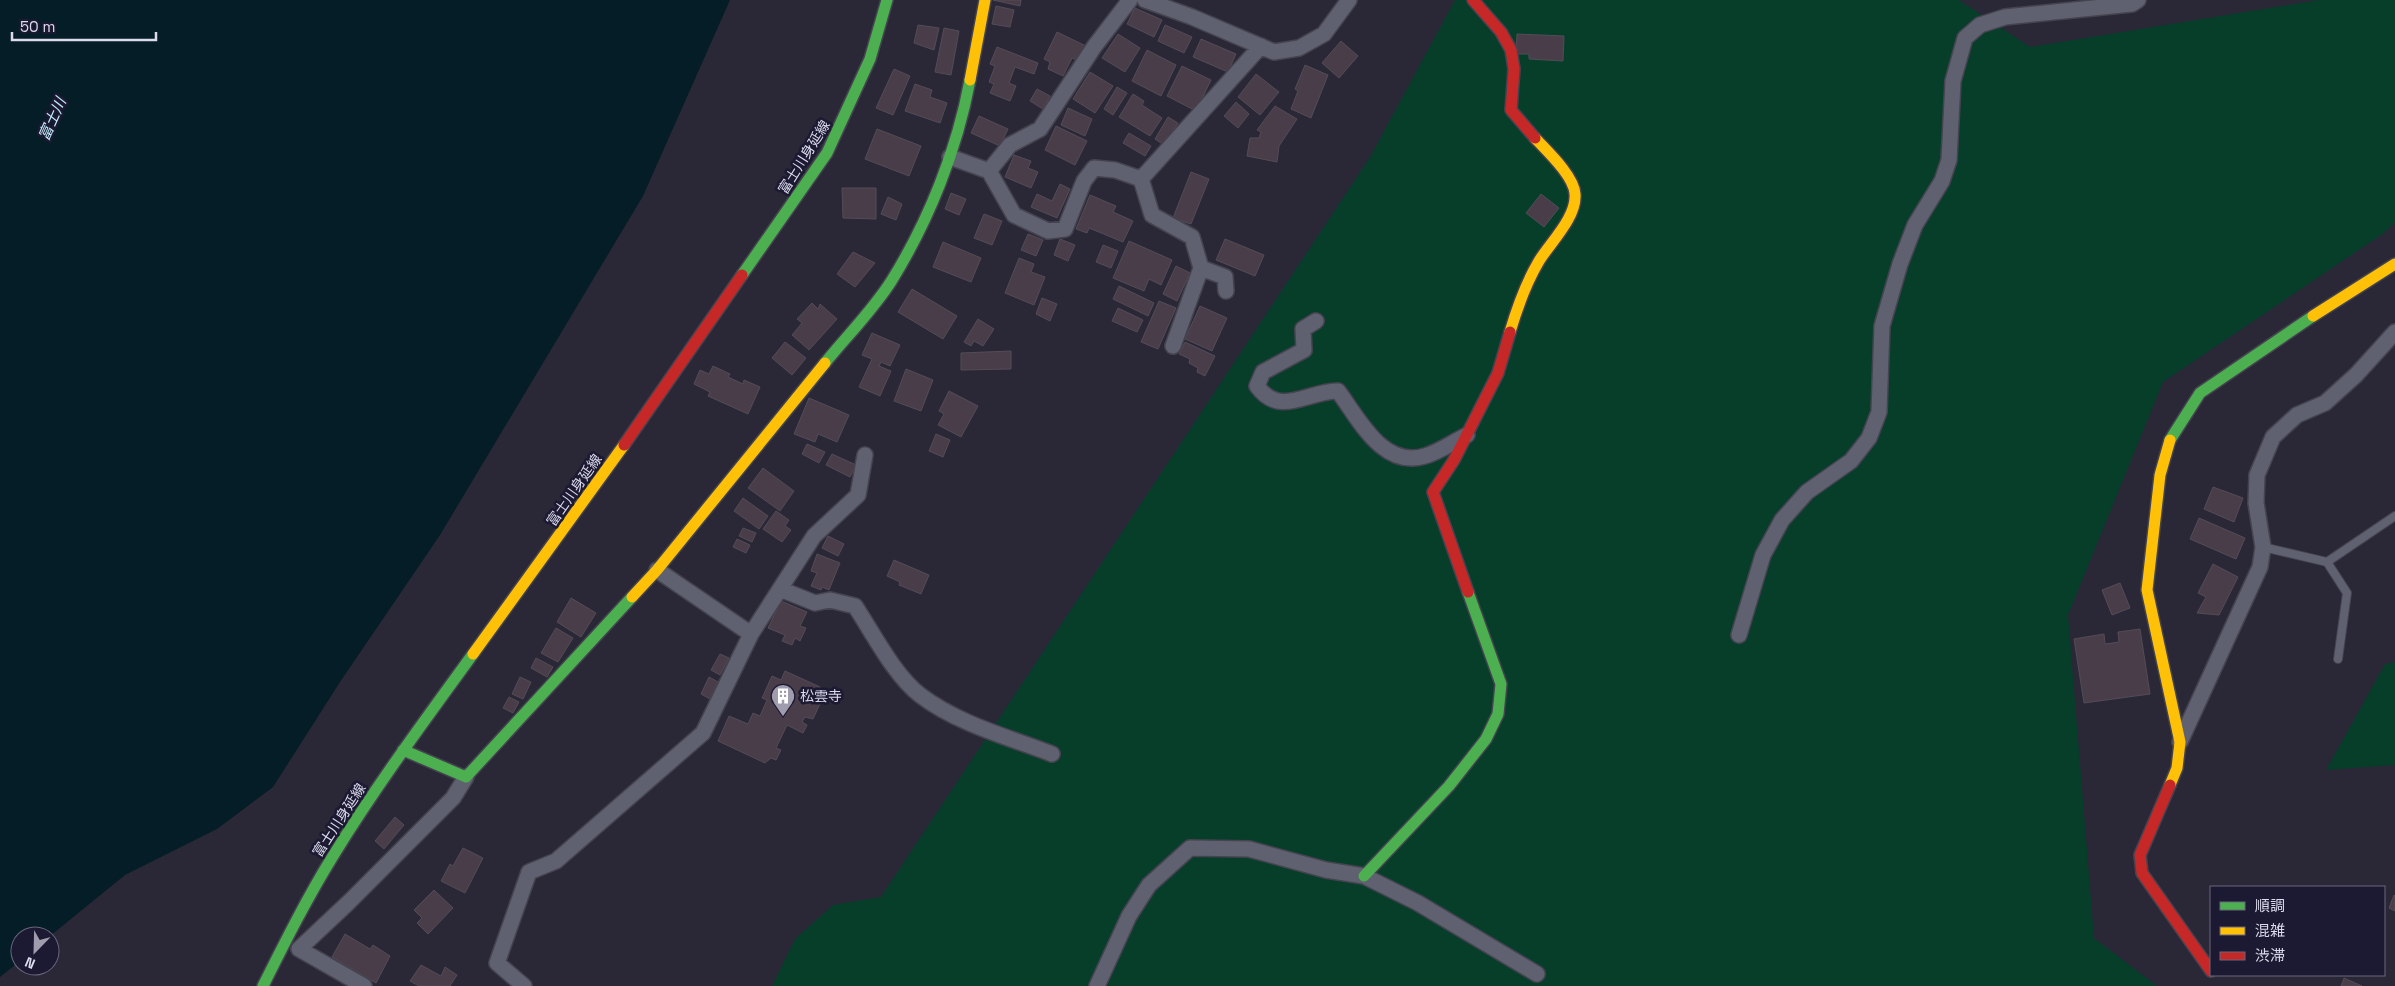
<svg xmlns="http://www.w3.org/2000/svg" width="2395" height="986" font-family="'Space Grotesk','Noto Sans JP',sans-serif">
	<style>
		.green { fill: #063e2a }
		.water { fill: #041d26 }
		.building { fill: #4a3d4a; stroke: #534c56 }
		.lines { fill: none; stroke-linecap: round; stroke-linejoin: round }
		.lane-casing { stroke: #44434f; stroke-width: 10 }
		.street-casing { stroke: #44434f; stroke-width: 18 }
		.fast-casing { stroke: #44434f; stroke-width: 14 }
		.slow-casing { stroke: #44434f; stroke-width: 14 }
		.jam-casing { stroke: #44434f; stroke-width: 14 }
		.lane { stroke: #606170; stroke-width: 8 }
		.street { stroke: #606170; stroke-width: 15 }
		.fast { stroke: #4caf50; stroke-width: 11 }
		.slow { stroke: #ffc107; stroke-width: 11 }
		.jam { stroke: #c62828; stroke-width: 11 }
		.labels { text-anchor: middle; dominant-baseline: central; stroke-width: 5; stroke-linejoin: round; paint-order: stroke }
		.street-label { font-size: 14px; fill: #dcdbed; stroke: #1c1932 }
		.poi-label { font-size: 14px; fill: #dcdbed; stroke: #1c1932; text-anchor: start }
		.water-label { font-size: 15px; font-style: italic; fill: #c0edfb; stroke: #1c1932 }
	</style>
	<rect width="100%" height="100%" fill="#2a2837"/>
	<path class="green" d="M1455 0H1959L2030 47 2319 0H2395V222L2384 233 2163 382 2068 615 2094 938 2157 986H772L795 939 833 905 881 897 1370 157Z
		M2395 662V765L2326 770 2385 664Z"/>
	<path class="water" d="M0 0H730L643 196 440 535 340 682 273 787 217 829 125 875 50 936H20V961L0 977Z"/>
	<path class="building" d="M993 0H1021L1020 6Z
		M996 6 1014 10 1010 27 992 24Z
		M1135 8 1162 20 1154 37 1127 24Z
		M918 25 939 28 934 50 914 43Z
		M1165 25 1192 37 1184 53 1158 41Z
		M944 28 959 31 951 75 935 72Z
		M1057 32 1086 46 1079 61 1072 58 1063 76 1048 69 1050 62 1044 59Z
		M1118 34 1140 48 1125 72 1102 58Z
		M1517 34 1564 36 1563 61 1529 59V54H1516Z
		M1201 39 1236 54 1228 72 1193 57Z
		M1341 41 1358 56 1339 78 1322 63Z
		M997 47 1038 63 1034 74 1015 67 1009 83 1016 86 1010 101 990 93 994 84 989 82 995 66 990 64Z
		M1147 50 1176 65 1161 96 1132 81Z
		M1305 65 1328 75 1311 118 1291 109 1298 91 1295 89Z
		M1182 66 1211 80 1196 111 1167 96Z
		M894 69 910 76 893 115 876 108Z
		M1090 72 1113 86 1095 113 1073 99Z
		M1256 74 1279 92 1260 115 1238 97Z
		M915 84 932 90 930 97 947 103 940 123 905 111Z
		M1117 87 1127 93 1113 115 1104 109Z
		M1037 89 1050 96 1043 109 1030 101Z
		M1133 94 1144 101 1142 105 1162 118 1150 136 1119 117Z
		M1236 102 1249 114 1238 128 1224 116Z
		M1275 106 1297 119 1279 146 1277 162 1247 156 1250 138H1259L1261 132 1257 130Z
		M1068 108 1092 119 1085 136 1061 125Z
		M979 116 1008 129 1000 146 971 133Z
		M1168 117 1178 123 1164 145 1155 139Z
		M1056 126 1087 141 1075 165 1045 150Z
		M877 129 921 146 909 176 865 159Z
		M1129 133 1151 146 1145 156 1123 143Z
		M1014 155 1031 161 1028 168 1038 172 1031 188 1005 177Z
		M1191 172 1209 179 1191 224 1173 218Z
		M1060 184 1070 189 1057 218 1031 207 1037 194 1052 201Z
		M842 188H876V219L843 218Z
		M951 193 966 199 959 215 945 209Z
		M1541 194 1559 208 1544 227 1526 213Z
		M1090 195 1116 206 1113 212 1133 221 1123 242 1089 228 1087 233 1076 229Z
		M888 197 902 204 896 220 881 214Z
		M984 214 1002 221 992 245 974 238Z
		M1028 234 1043 240 1036 256 1021 250Z
		M1060 239 1075 245 1068 261 1054 255Z
		M1225 239 1264 255 1255 276 1216 260Z
		M1129 241 1172 260 1161 285 1149 279 1144 291 1113 278Z
		M943 242 981 258 971 282 933 267Z
		M1103 245 1118 251 1111 268 1096 262Z
		M853 252 875 263 855 287 837 274Z
		M1019 258 1034 264 1031 272 1045 277 1034 305 1005 293Z
		M1176 266 1190 273 1177 301 1163 294Z
		M1119 286 1154 303 1148 316 1113 299Z
		M912 289 957 316 943 339 898 312Z
		M1042 298 1057 304 1050 321 1036 314Z
		M1159 301 1176 308 1158 349 1141 342Z
		M812 303 818 309 820 304 837 319 809 350 792 335 802 323 797 319Z
		M1200 306 1227 318 1212 351 1185 339Z
		M1118 308 1143 320 1137 332 1112 321Z
		M978 319 994 329 983 346 974 341 971 346 964 342Z
		M872 333 900 345 890 366 881 362 879 366 891 371 880 396 859 387 872 359 862 355Z
		M785 342 806 358 792 375 772 358Z
		M1185 342 1215 356 1205 376 1197 372 1198 368 1189 363 1190 359 1179 354Z
		M1011 351V369L961 370V353Z
		M713 366 730 374 728 377 743 384 744 380 760 387 748 414 708 396 710 392 694 384 700 370 709 374Z
		M906 369 933 380 921 411 894 401Z
		M949 391 978 406 961 437 938 425 944 414 939 411Z
		M809 398 849 415 837 442 818 434 815 442 794 434Z
		M936 434 950 440 943 457 929 451Z
		M807 444 825 452 819 463 802 454Z
		M832 454 856 465 850 477 826 465Z
		M763 468 794 491 780 511 748 488Z
		M2213 487 2243 498 2234 522 2204 509Z
		M743 498 768 516 759 529 734 511Z
		M776 511 789 520 785 526 791 530 782 542 763 529Z
		M2199 518 2245 538 2236 559 2190 539Z
		M743 528 756 533 752 542 739 536Z
		M828 536 844 544 838 556 822 548Z
		M737 539 750 545 746 553 733 547Z
		M817 554 840 563 829 590 822 587 821 590 811 586 817 573 811 571Z
		M894 560 929 575 921 594 899 585 900 582 887 576Z
		M2213 564 2238 577 2219 615 2197 613 2206 597 2198 593Z
		M2120 583 2130 608 2112 615 2102 590Z
		M571 598 596 613 581 637 557 622Z
		M781 601 807 612 800 626 806 628 800 641 795 638 792 645 782 641 785 635 768 628Z
		M556 628 573 638 558 662 541 653Z
		M2140 629 2150 694 2084 703 2074 639 2104 634 2105 644 2119 642 2118 632Z
		M720 654 729 658 720 675 711 670Z
		M536 658 553 667 547 677 531 668Z
		M785 671 820 687 819 691 825 693 813 719 805 717 802 722 807 725 803 733 787 725 776 748 781 750 776 760 771 758 765 763 718 741 729 716 748 724 753 713 760 716 767 700 762 698 772 676 781 680Z
		M520 677 531 682 523 699 512 694Z
		M709 677 718 682 710 699 701 694Z
		M509 697 519 702 513 713 503 708Z
		M395 817 404 825 384 849 375 841Z
		M463 848 483 858 465 893 441 881 450 864 453 866Z
		M434 890 453 908 428 934 417 923 422 918 414 910Z
		M2394 895 2395 896V911L2389 908Z
		M345 934 370 949 373 945 390 956 376 983 332 957Z
		M421 965 441 976 445 967 457 975 450 986H419L410 981Z
		M2344 978 2362 986H2341Z"/>
	<g class="lines">
		<g class="lane-casing">
			<path id="lane" d="M2263 547 2327 562 2395 516
				M2327 562 2347 593 2338 659"/>
		</g>
		<g class="street-casing">
			<path id="street" d="M1145 0 1192 17 1274 52 1299 48 1324 34 1349 0
				M950 157 989 171 1014 215 1048 231 1065 229 1084 181 1094 168 1115 170 1141 179 1152 215 1192 237 1201 268 1225 277 1226 291
				M989 171 1010 145 1040 129 1094 47 1130 0
				M1141 179 1261 46
				M1316 321 1303 329 1304 350 1263 372 1257 386C1280 418 1307 391 1338 391 1359 419 1383 469 1425 456 1439 452 1453 442 1467 435
				M1173 346 1201 268
				M780 589 815 603 830 600 855 606C873 633 894 675 920 695 958 724 1008 737 1052 754
				M751 634 814 536 858 495 865 455
				M1739 635 1763 555 1782 520 1807 492 1851 461 1869 438 1879 412 1882 326 1900 264 1915 225 1942 181 1949 160 1953 81 1965 38 1980 25 2005 17 2132 4 2138 0
				M2180 742 2260 567 2263 547 2256 503 2257 475 2273 437 2297 415 2325 403 2356 375 2395 332
				M364 986 299 949 349 902 453 798 466 777
				M524 986 497 963 529 872 556 861 703 733 751 634 657 570
				M1097 986 1129 916 1149 885 1190 848 1249 849 1326 870 1364 876 1418 903 1537 974"/>
		</g>
		<g class="fast-casing">
			<path id="fast" d="M742 275 827 153 870 59 887 0
				M825 363C846 337 874 309 892 280 929 220 957 150 970 80
				M2170 440 2200 393 2313 316
				M403 750 466 777 632 597
				M1364 876 1449 786 1486 739 1498 714 1501 684 1468 592
				M263 986C285 942 307 898 333 856 376 786 425 720 473 654"/>
		</g>
		<g class="slow-casing">
			<path id="slow" d="M970 80 985 0
				M2313 316 2395 264
				M1510 332C1517 308 1526 283 1539 261 1550 243 1577 217 1575 194 1574 176 1547 151 1535 138
				M632 597 657 570 825 363
				M473 654 624 445
				M2170 785 2177 768 2180 742 2147 590 2160 475 2170 440"/>
		</g>
		<g class="jam-casing">
			<path id="jam" d="M1473 0 1501 32 1511 50 1514 69 1511 110 1535 138
				M624 445 742 275
				M1468 592 1433 492 1454 460 1498 373 1510 332
				M2170 785 2140 855 2142 873 2211 971"/>
		</g>
		<use href="#lane" class="lane"/>
		<use href="#street" class="street"/>
		<use href="#fast" class="fast"/>
		<use href="#slow" class="slow"/>
		<use href="#jam" class="jam"/>
	</g>
	<defs>
		<g id="building-pin" transform="scale(1.25)"><path d="M0 17L-7.5 6A9.5 9.5 0 1 1 7.5 6Z" fill="#9e9cad" stroke="#1c1932"/><path d="M-4-6H4V6H1V3H-1V6H-4ZM-2.5-4.3h1.7v1.8h-1.7ZM.8-4.3h1.7v1.8H.8ZM-2.5-1h1.7V.8h-1.7ZM.8-1h1.7V.8H.8Z" fill="#fff"/></g>
	</defs>
	<g fill-rule="evenodd">
		<use href="#building-pin" x="783" y="696"/>
	</g>
	<g class="labels">
		<g class="street-label">
			<text transform="translate(804 157) rotate(-58)">富士川身延線</text>
			<text transform="translate(574 490) rotate(-55)">富士川身延線</text>
			<text transform="translate(339 820) rotate(-57)">富士川身延線</text>
		</g>
		<g class="poi-label">
			<text x="800" y="696">松雲寺</text>
		</g>
		<g class="water-label">
			<text transform="translate(52 119) rotate(-66)">富士川</text>
		</g>
	</g>
	<rect x="2210" y="886" width="175" height="90" fill="#1c1932" stroke="#69677d"/>
	<rect x="2220" y="902" width="25" height="8" fill="#4caf50" stroke="#69677d"/>
	<text x="2255" y="911" font-size="15" fill="#dcdbed">順調</text>
	<rect x="2220" y="927" width="25" height="8" fill="#ffc107" stroke="#69677d"/>
	<text x="2255" y="936" font-size="15" fill="#dcdbed">混雑</text>
	<rect x="2220" y="952" width="25" height="8" fill="#c62828" stroke="#69677d"/>
	<text x="2255" y="961" font-size="15" fill="#dcdbed">渋滞</text>
	<g transform="translate(35 951) rotate(203)"><circle r="24" fill="#1c1932" stroke="#69677d"/>
	<path d="M0-4L9 19L0 12L-9 19Z" fill="#9e9cad"/>
	<text y="-8" font-size="14" font-weight="bold" text-anchor="middle" fill="#dcdbed">N</text>
	</g>
	<path d="M12 32v8h144v-8" fill="none" stroke="#dcdbed" stroke-width="2.5"/>
	<text x="20" y="32" font-size="15" fill="#dcdbed" stroke="#1c1932" stroke-width="4" paint-order="stroke">50 m</text>
</svg>
